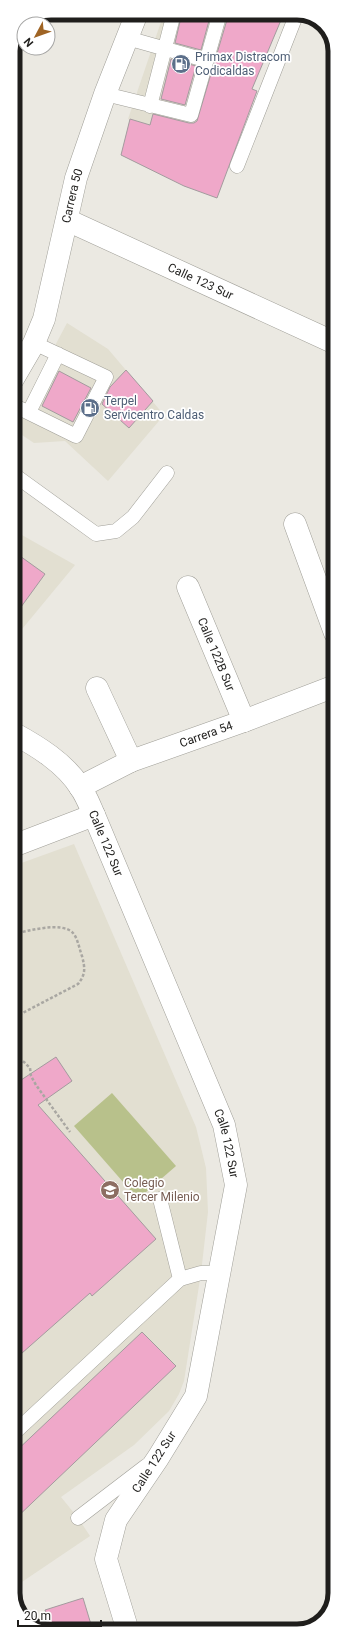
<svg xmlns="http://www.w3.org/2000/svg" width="348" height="1644" font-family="Roboto,sans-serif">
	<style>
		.built { fill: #e2dfd1 }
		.green { fill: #b8c18b }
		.building { fill: #efa8c9; stroke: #a39b9e }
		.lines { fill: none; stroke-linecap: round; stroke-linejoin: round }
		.service-casing { stroke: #a09f98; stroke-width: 15 }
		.minor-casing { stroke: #a09f98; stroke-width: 23 }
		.secondary-casing { stroke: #a09f98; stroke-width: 23 }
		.path { stroke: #a9a7a2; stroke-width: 2.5; stroke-dasharray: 3 2; stroke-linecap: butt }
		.service { stroke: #fff; stroke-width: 14 }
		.minor { stroke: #fff; stroke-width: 22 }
		.secondary { stroke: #fff; stroke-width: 22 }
		.labels { text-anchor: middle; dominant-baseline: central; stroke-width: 3.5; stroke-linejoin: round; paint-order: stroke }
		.service-label { font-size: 12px; fill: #4e5e75; stroke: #fff; text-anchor: start }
		.street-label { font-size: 12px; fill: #1f1e1c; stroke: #fff }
		.education-label { font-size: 12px; fill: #785e54; stroke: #fff; text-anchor: start }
		.rim { fill: none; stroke: #1f1e1c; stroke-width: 5 }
	</style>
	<rect width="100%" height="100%" fill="#ebe9e2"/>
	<path class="built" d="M164 13H229L196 137 128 119Z
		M67 323 108 349 164 415 108 481 65 441 34 443 13 429V425Z
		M13 530 75 565 13 640Z
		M74 844 196 1127 206 1168 208 1212 201 1273 184 1381 179 1394 169 1411 134 1445 61 1497 78 1518 90 1536 13 1588V866Z"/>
	<path class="green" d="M112 1093 176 1166 138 1199 74 1126Z"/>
	<path class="building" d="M182 13H197L210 17 201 50 175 43Z
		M229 13H284L252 89 257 91 217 198 184 186 121 155 130 119 150 125 153 114 189 123H194L197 121Z
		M171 59 196 66 185 105 161 99Z
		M126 370 153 401 129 428 102 404 110 387Z
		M59 371 91 388 73 422 42 406Z
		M13 551 45 574 13 618Z
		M56 1057 72 1081 38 1105 156 1239 92 1296 90 1293 13 1361V1076L18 1082Z
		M142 1332 176 1366 13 1521V1454Z
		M83 1598 93 1631H51L45 1610Z"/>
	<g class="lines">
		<g class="service-casing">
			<path id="service" d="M127 38 205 60
				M105 94 191 115 220 13
				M150 106 174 13
				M237 166 297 13
				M13 405 76 436 106 377 34 343
				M29 412 58 354
				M13 474 96 534 116 531 133 517 167 473
				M160 1199 180 1279
				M13 1434 180 1279 201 1273H220
				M78 1518 146 1466"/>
		</g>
		<g class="minor-casing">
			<g id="minor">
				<path id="s1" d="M67 220 335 343"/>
				<path d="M295 524 335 633"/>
				<path id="s2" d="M188 587 244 721"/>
				<path d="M97 688 131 761"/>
				<path id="s3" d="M13 733C37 746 65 763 80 787 86 795 90 806 94 815L224 1125 236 1185 196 1396 158 1458 116 1520 106 1559 128 1631"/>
				<path id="s4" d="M80 787 131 761 244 721 335 686"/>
				<path d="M13 846 94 815"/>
			</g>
		</g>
		<g class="secondary-casing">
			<g id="secondary">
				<path id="s5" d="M13 379 34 343 44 319 76 178 105 94 137 13"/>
			</g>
		</g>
		<path class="path" d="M13 934C28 931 62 921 73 933 78 939 79 948 82 956 85 968 86 974 78 984L13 1018
			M13 1059 24 1062 30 1068 31 1076 36 1085 70 1132"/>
		<use href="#service" class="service"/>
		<use href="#minor" class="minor"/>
		<use href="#secondary" class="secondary"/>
	</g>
	<defs>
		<g id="fuel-disc" transform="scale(1)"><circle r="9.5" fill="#5c6f8a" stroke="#fff"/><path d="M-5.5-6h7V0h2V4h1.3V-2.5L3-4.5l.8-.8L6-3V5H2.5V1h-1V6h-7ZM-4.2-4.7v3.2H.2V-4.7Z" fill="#fff"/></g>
		<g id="school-disc" transform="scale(1)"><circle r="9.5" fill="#8d6e63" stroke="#fff"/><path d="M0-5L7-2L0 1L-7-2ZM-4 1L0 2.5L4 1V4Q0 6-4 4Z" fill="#fff"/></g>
	</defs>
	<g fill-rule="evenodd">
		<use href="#fuel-disc" x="181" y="64"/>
		<use href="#fuel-disc" x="90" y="408"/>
		<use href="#school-disc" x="110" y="1190"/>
	</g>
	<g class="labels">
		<g class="service-label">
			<text x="195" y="57">Primax Distracom<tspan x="195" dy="14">Codicaldas</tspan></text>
			<text x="104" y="401">Terpel<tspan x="104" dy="14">Servicentro Caldas</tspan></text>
		</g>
		<g class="street-label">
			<text stroke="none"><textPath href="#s5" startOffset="194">Carrera 50</textPath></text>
			<text stroke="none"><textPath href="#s1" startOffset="147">Calle 123 Sur</textPath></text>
			<text stroke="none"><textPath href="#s2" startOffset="73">Calle 122B Sur</textPath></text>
			<text stroke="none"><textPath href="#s4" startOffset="137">Carrera 54</textPath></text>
			<text stroke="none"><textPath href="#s3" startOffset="149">Calle 122 Sur</textPath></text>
			<text stroke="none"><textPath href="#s3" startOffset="473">Calle 122 Sur</textPath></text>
			<text transform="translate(154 1462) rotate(-57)">Calle 122 Sur</text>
		</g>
		<g class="education-label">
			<text x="124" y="1183">Colegio<tspan x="124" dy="14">Tercer Milenio</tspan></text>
		</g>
	</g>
	<path d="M0 0H348V1644H0ZM51 20H297A31 31 0 0 1 328 51V1593A31 31 0 0 1 297 1624H51A31 31 0 0 1 20 1593V51A31 31 0 0 1 51 20Z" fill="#fff" fill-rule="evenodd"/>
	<path class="rim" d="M51 20H297A31 31 0 0 1 328 51V1593A31 31 0 0 1 297 1624H51A31 31 0 0 1 20 1593V51A31 31 0 0 1 51 20Z"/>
	<g transform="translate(36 36) rotate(229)"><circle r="19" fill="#ffffff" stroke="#a5a5a4"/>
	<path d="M0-3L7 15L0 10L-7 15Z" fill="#9f6424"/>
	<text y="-6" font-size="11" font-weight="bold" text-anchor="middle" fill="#1f1e1c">N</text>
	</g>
	<path d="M18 1620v6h83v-6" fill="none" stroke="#1f1e1c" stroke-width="2"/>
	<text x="24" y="1620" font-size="12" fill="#1f1e1c" stroke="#ffffff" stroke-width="3" paint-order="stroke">20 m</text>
</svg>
